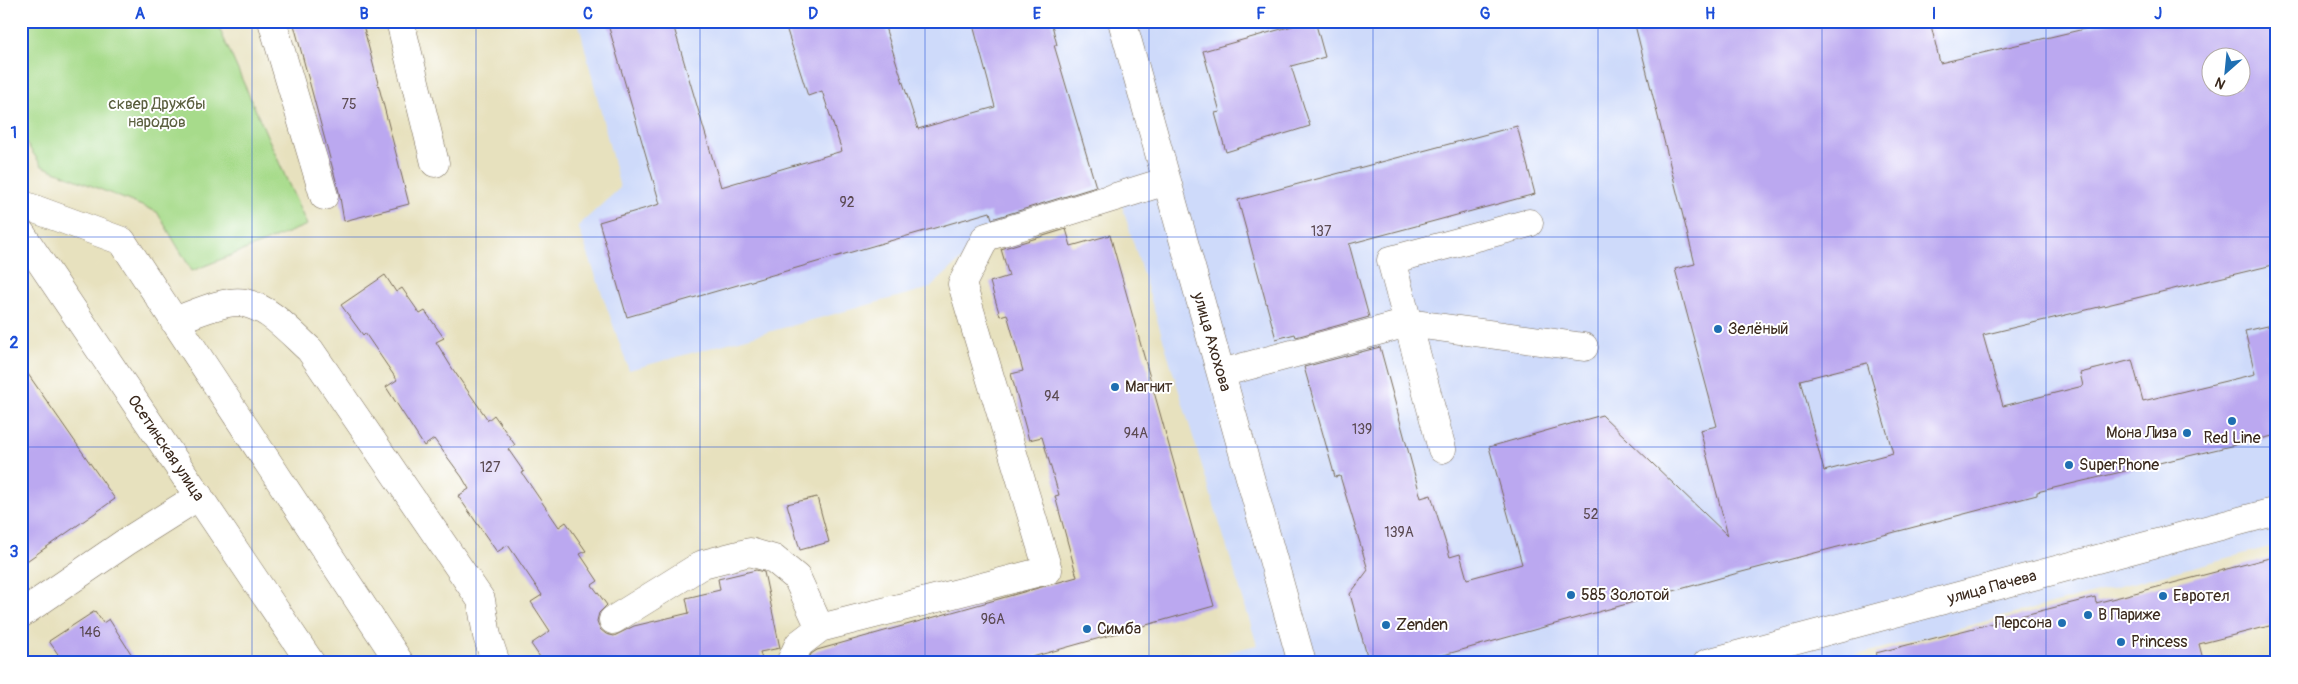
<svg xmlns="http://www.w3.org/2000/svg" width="2298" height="684" font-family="Pangolin,sans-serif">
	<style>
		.built { fill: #cedafa; fill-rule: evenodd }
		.green { fill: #a7db8b; stroke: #718254 }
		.building { fill: #bba8f0; fill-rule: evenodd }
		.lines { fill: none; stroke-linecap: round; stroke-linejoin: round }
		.minor-casing { stroke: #776a56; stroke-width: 29 }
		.major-casing { stroke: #776a56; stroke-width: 29 }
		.minor { stroke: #fff; stroke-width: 28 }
		.major { stroke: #fff; stroke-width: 28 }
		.grid { fill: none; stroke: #1d4ed8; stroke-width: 1; stroke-opacity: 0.55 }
		.poi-dot { fill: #1f6fb2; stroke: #fff; stroke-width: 2 }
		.labels { text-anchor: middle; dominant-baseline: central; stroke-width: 4; stroke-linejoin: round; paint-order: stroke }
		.number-label { font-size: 14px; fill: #5b4a52 }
		.park-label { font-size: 16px; fill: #5b5f3f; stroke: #fff }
		.poi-label { font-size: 16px; fill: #3b2a1e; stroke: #fff; text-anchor: start }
		.street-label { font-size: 16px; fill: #3b2a1e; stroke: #fff }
		.neatline { fill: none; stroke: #1d4ed8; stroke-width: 2 }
		.grid-label { font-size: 16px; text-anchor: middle; font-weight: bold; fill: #1d4ed8 }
	</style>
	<rect width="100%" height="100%" fill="#fff"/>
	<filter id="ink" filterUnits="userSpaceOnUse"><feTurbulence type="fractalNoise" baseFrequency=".02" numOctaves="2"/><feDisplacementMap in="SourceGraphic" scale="10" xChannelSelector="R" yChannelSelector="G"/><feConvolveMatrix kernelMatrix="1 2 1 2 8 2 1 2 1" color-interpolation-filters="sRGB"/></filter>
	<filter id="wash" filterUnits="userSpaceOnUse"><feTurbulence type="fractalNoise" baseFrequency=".0096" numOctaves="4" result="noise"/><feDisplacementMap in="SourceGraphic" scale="20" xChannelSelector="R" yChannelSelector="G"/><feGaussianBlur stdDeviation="1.12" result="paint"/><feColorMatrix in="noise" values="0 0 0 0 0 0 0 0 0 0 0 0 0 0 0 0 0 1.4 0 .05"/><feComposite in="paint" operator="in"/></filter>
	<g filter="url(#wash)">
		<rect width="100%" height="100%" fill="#e7e1be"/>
		<path class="built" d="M578 21H2277V545L1853 656 1854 663H1183L1257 645 1119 196 986 237 930 288 629 370 578 226 620 188ZM2210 58H2240V88H2210Z"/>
		<path class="green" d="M21 21H216L307 225 192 271 157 212 42 166 21 136Z"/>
		<g id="blocks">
			<path class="building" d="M293 21H362L409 204 344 221 339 192Z
				M607 21H672L721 187 842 151 822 91 808 96 784 21H883L918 129 995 107 972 21H1051L1057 45H1054L1096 187 992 219 990 212 627 317 599 222 660 204Z
				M1310 21H1315L1325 57 1291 66 1310 126 1226 152 1215 113 1220 112 1203 51Z
				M1634 21H1930L1940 63 2118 21H2277V264L1983 335 2003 406 2083 386 2080 373 2132 360 2143 401 2255 374 2245 331 2277 324V435L2037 492V495L1738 573 1415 663H1369L1350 594 1368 570 1340 476 1335 477 1304 367 1380 347 1421 498 1431 495 1450 557 1460 554 1467 579 1522 564 1489 447 1602 415 1728 536 1700 430 1717 426 1675 269 1695 264ZM2210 58H2240V88H2210ZM1867 363 1893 453 1824 471 1800 380Z
				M1517 126 1535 194 1349 244 1369 317 1296 337 1295 334 1276 339 1238 200Z
				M1066 229 1071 246 1110 235 1214 606 1011 663H807L811 654 817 650 1077 577 1055 496 1059 495 1042 437 1029 440 1011 374 1023 371 1007 314 1000 316 990 282 1009 276 1001 249Z
				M385 275 396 292 402 288 420 314 425 311 444 338 436 342 452 368 488 420 494 415 515 445 508 449 524 472 522 473 559 527 566 522 586 551 580 554 598 581 592 585 607 605 599 613 597 621 600 629 606 634 614 636 634 626 689 613 686 598 720 590 718 579 756 570 764 572 780 648 760 652 763 663H544L531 644 550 631 531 602 542 595 508 545 497 552 458 496 469 489 462 477 434 439 424 446 386 387 397 380 365 333 363 335 341 305Z
				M21 364 115 499 21 565Z
				M817 497 829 542 800 550 787 504Z
				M2277 556V624L2199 644 2204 663H1877L1876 653 2095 597 2096 603Z
				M95 611 103 623 109 619 137 663H64L49 641Z"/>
		</g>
	</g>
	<g filter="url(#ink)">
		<use href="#blocks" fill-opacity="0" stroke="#776a56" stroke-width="1"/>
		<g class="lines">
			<g class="minor-casing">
				<path id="minor" d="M272 21 324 196
					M400 21 435 163
					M1122 21 1302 663
					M21 204 122 241 400 663
					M1529 223 1391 260 1408 323 1584 347
					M174 321C192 315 227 298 245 303 271 309 291 333 310 350L481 600 487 636 496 663
					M1221 373 1408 323 1442 449
					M21 614 126 542 199 496
					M613 620 703 564 750 552 774 559 797 578 820 628 1048 570 962 284 986 237 1167 181
					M790 663 799 644 820 628
					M1707 663 2277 511"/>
			</g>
			<g class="major-casing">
				<path id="major" d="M21 233 311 663"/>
			</g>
			<use href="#minor" class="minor"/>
			<use href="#major" class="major"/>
		</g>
	</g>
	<path class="grid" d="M252 21V663M476 21V663M700 21V663M925 21V663M1149 21V663M1373 21V663M1598 21V663M1822 21V663M2046 21V663M21 237H2277M21 447H2277"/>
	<g class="poi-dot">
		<circle cx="1718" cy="329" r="5"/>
		<circle cx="1115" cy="387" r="5"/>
		<circle cx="2232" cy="421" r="5"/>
		<circle cx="2187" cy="433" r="5"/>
		<circle cx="2069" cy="465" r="5"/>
		<circle cx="1571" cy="595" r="5"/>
		<circle cx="2163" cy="596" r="5"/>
		<circle cx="2088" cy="615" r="5"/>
		<circle cx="2062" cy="623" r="5"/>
		<circle cx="1386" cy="625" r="5"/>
		<circle cx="1087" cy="629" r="5"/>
		<circle cx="2121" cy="642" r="5"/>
	</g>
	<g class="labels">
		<g class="number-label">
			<text x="349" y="104">75</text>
			<text x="847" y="202">92</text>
			<text x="1321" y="231">137</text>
			<text x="1052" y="396">94</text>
			<text x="1362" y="429">139</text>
			<text x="1136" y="433">94А</text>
			<text x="490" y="467">127</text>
			<text x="1591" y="514">52</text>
			<text x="1399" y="532">139А</text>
			<text x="993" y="619">96А</text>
			<text x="90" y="632">146</text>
		</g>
		<g class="park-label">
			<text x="157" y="104">сквер Дружбы<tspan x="157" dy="18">народов</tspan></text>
		</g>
		<g class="poi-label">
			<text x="1728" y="329">Зелёный</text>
			<text x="1125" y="387">Магнит</text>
			<text x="2177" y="433" text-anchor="end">Мона Лиза</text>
			<text x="2232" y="438" text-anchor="middle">Red Line</text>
			<text x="2079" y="465">SuperPhone</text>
			<text x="1581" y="595">585 Золотой</text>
			<text x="2173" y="596">Евротел</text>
			<text x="2098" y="615">В Париже</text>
			<text x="2052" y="623" text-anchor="end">Персона</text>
			<text x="1396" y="625">Zenden</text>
			<text x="1097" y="629">Симба</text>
			<text x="2131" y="642">Princess</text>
		</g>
		<g class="street-label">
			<text transform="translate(1212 342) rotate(74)">улица Ахохова</text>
			<text transform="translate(166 448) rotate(56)">Осетинская улица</text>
			<text transform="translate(1992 587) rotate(-15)">улица Пачева</text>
		</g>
	</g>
	<rect width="2298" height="684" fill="none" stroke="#fff" stroke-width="55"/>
	<g transform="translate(2226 72) rotate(207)"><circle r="24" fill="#ffffff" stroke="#b1aaa5"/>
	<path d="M0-4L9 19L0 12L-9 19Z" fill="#1f6fb2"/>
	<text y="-8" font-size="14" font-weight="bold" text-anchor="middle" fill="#3b2a1e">N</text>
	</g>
	<rect x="28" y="28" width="2242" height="628" class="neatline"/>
	<g class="grid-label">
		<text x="140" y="19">A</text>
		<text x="364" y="19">B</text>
		<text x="588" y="19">C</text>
		<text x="813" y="19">D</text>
		<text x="1037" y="19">E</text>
		<text x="1261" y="19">F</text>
		<text x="1485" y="19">G</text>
		<text x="1710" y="19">H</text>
		<text x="1934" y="19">I</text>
		<text x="2158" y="19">J</text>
		<text x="14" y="138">1</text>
		<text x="14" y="348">2</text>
		<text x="14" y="557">3</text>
	</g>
</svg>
